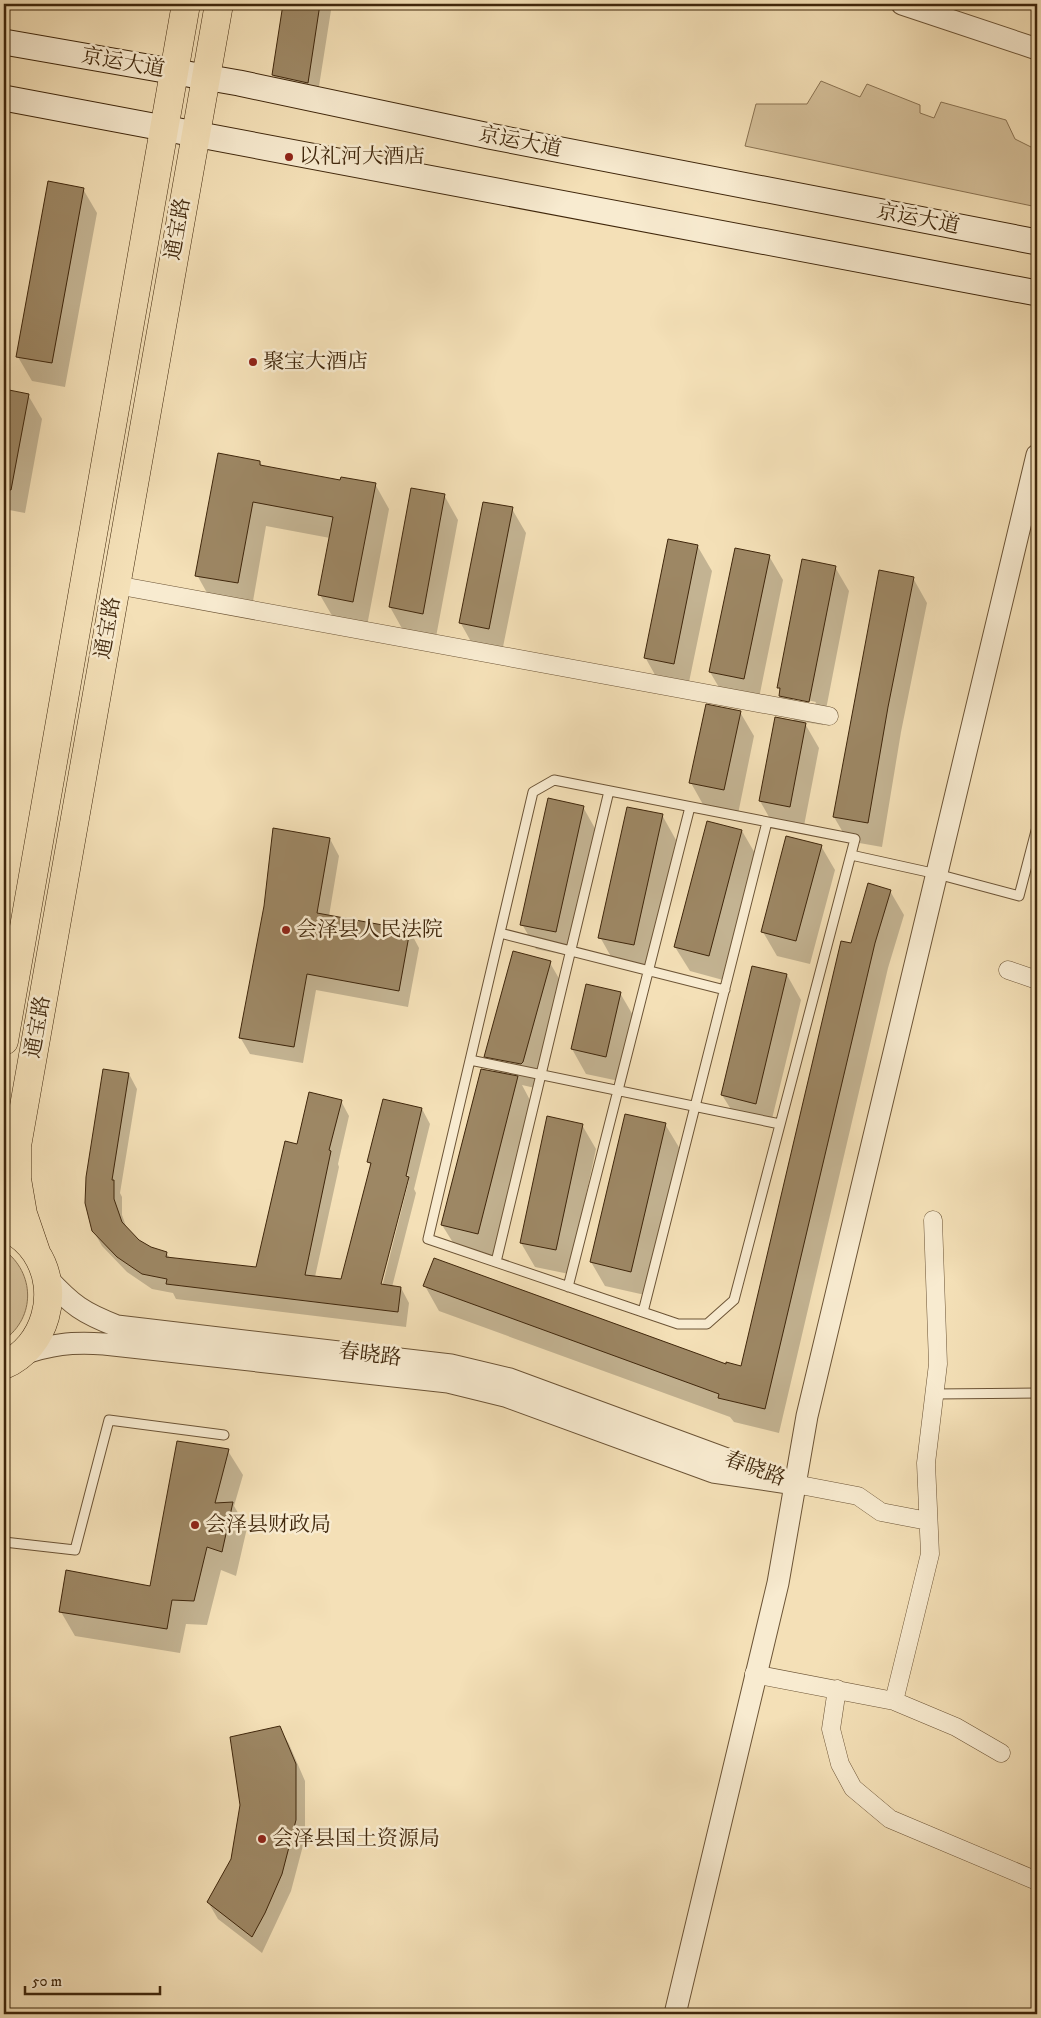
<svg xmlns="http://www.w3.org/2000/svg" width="1041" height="2018" font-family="'IM FELL DW Pica','Noto Serif SC',serif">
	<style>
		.green { fill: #d5c09a; stroke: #8a7352 }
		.shadow { fill: #0003; fill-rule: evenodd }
		.building { fill: #9d8764; stroke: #3f260b }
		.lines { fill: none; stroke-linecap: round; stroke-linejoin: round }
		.service-casing { stroke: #6c5436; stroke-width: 11 }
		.minor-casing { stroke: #6c5436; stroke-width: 19 }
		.tertiary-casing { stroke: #6c5436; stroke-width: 23 }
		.secondary-casing { stroke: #3f260b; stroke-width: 27 }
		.primary-casing { stroke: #3f260b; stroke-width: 29 }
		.service { stroke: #f8ebd0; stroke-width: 9 }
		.minor { stroke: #f8ebd0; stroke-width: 18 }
		.tertiary { stroke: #f8ebd0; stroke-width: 21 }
		.secondary { stroke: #f8ebd0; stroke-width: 25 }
		.primary { stroke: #f4e0b7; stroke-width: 28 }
		.poi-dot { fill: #8f2418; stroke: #f8ebd0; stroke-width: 2 }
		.labels { text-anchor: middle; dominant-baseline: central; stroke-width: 5; stroke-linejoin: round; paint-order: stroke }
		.street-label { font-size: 21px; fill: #3f260b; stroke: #f8ebd0 }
		.poi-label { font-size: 21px; fill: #3f260b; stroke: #f8ebd0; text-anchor: start }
	</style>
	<rect width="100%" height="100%" fill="#f4e0b7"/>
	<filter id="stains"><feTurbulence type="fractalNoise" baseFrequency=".004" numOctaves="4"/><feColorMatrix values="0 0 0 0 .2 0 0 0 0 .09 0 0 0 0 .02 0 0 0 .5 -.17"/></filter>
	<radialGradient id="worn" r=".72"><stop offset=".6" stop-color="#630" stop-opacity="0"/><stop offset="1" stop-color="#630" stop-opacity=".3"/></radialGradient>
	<path class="green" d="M821 81 860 97 867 84 920 105V113L934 118 941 102 1006 120 1015 139 1037 150V207L745 146 756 104H807Z
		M4 1250C35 1273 36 1317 4 1340Z"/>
	<path class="shadow" d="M284 4H332L317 99 283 92 273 75Z
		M83 189 97 213 65 387 32 381 18 357Z
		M4 391 28 395 42 419 25 513 4 509Z
		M260 462 263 467 341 481 375 484 389 509 367 626 334 619 320 595 330 538 266 526 252 607 211 600 197 575Z
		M444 495 458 520 436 637 404 632 390 607Z
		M512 509 526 533 502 652 474 647 460 622Z
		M698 547 712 571 688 687 659 682 645 657Z
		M769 556 783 580 758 703 724 696 710 672Z
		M835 567 849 591 823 725 804 722 819 748 803 831 774 826 760 801 776 718 795 722 780 696 781 692 778 687ZM793 697 816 702 815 704 793 700Z
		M913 578 927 603 901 732 882 847 848 841 834 817Z
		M740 712 754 736 738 814 705 808 691 783Z
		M583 807 597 832 570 956 536 949 522 924Z
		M662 815 676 840 648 969 614 962 600 937Z
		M742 831 756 855 723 980 690 971 675 947Z
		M330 839 339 856 329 916 410 931 419 948 408 1007 316 990 303 1063 250 1054 240 1037Z
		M821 846 835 870 810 964 777 956 763 932Z
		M890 891 904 915 888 968 779 1433 734 1422 730 1417 439 1311 425 1286 727 1366 742 1367 852 945Z
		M550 963 564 987 535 1088 522 1085 531 1102 492 1258 457 1249 442 1225 495 1073 485 1056Z
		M787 975 801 1000 770 1127 737 1119 722 1095Z
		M620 993 634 1017 619 1081 586 1074 572 1049Z
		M129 1074 137 1089 120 1193 122 1197V1215L127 1229 138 1241 150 1249 166 1253 170 1258 257 1269 298 1145 341 1101 349 1116 338 1164 339 1167 315 1277 342 1281 371 1167 369 1162 422 1109 430 1124 414 1189 416 1193 392 1287 401 1288 409 1303 406 1327 176 1299 173 1293 152 1289 127 1272 102 1246 93 1230ZM408 1173 409 1180 381 1291 378 1290Z
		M665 1124 680 1149 645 1295 605 1286 591 1262Z
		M582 1125 596 1149 569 1274 535 1267 521 1243Z
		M228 1451 243 1475 234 1506 247 1528 236 1576 221 1570 207 1625 186 1624 180 1653 75 1636 61 1612 151 1588Z
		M279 1727 289 1744 305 1781V1838L291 1891 262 1953 218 1919 208 1902 232 1859Z"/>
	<path class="building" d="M283 4H320L308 83 272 75Z
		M48 181 84 188 52 363 16 357Z
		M4 389 29 394 11 490 4 489Z
		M218 453 260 461V465L340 480 341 477 376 483 353 602 318 595 333 517 253 502 238 583 195 576Z
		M411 488 445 494 423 614 389 607Z
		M483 502 513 507 489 629 459 623Z
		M668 539 698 545 674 664 644 658Z
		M735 548 770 555 744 679 709 672Z
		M802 559 836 566 809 702 779 696 780 688H777Z
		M879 570 914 577 888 707 868 823 833 817Z
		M706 704 741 711 724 790 689 783Z
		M775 717 806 723 790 807 759 801Z
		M548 798 584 806 556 932 520 925Z
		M627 807 663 814 634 945 598 938Z
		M707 821 742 830 709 956 674 947Z
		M273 828 330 838 317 913 410 930 399 991 307 974 294 1047 239 1038 264 906Z
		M786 836 822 845 796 941 761 932Z
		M868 883 891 890 875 943 765 1409 718 1398 719 1394 423 1286 434 1258 726 1364V1362L741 1366 841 941 851 943Z
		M513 951 551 961 523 1062 521 1064 484 1057Z
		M752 966 787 974 756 1104 721 1095Z
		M586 984 621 992 606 1057 571 1049Z
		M103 1069 129 1073 112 1180H114V1199L122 1222 139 1240 151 1247 167 1252 166 1257 256 1267 285 1141 297 1144 309 1092 342 1100 329 1150 331 1151 305 1275 341 1279 371 1163 367 1162 383 1099 422 1108 406 1176 409 1177 381 1284 401 1287 398 1312 166 1284 167 1279 142 1274 117 1257 92 1231 85 1203 86 1177Z
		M481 1069 518 1076 478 1234 441 1225Z
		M625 1114 666 1123 631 1272 590 1262Z
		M547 1116 583 1124 556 1250 520 1243Z
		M177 1441 229 1449 215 1503 233 1502 222 1552 207 1547 194 1601 172 1600 167 1629 59 1612 66 1570 150 1586Z
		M280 1726 296 1764V1820L282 1874 265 1913 252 1937 207 1902 231 1859 240 1805 230 1737Z"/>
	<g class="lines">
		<g class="service-casing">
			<path id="service" d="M554 780 855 839 734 1300 707 1324H678L428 1239 533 792Z
				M851 855 937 874 1019 896 1037 827
				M500 933 725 990
				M470 1060 780 1124
				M496 1262 609 791
				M568 1287 690 807
				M643 1312 767 822
				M934 1394 1037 1393
				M4 1542 75 1550 109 1420 224 1435"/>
		</g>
		<g class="minor-casing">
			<path id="minor" d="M116 585 829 716
				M1008 970 1037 980
				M795 1484 858 1496 881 1512 928 1521
				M754 1674 894 1701 956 1727 1001 1753
				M837 1689 831 1729 840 1764 853 1788 890 1819 1037 1881
				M894 1701 930 1554 926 1463 938 1364 933 1220"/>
		</g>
		<g class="tertiary-casing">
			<path id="tertiary" d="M902 4 1037 49
				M47 1278C72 1305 83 1313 117 1326L451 1365 510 1379 757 1470
				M20 1355C52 1344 70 1342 104 1344L448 1382 505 1396 713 1472 795 1484
				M675 2014 778 1583 807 1416 1037 455"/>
		</g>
		<g class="secondary-casing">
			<path id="secondary" d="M4 42 239 83 489 136 1037 242
				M4 98 1037 293"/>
		</g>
		<g class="primary-casing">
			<path id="primary" d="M4 1041 186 4
				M4 1225C16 1232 28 1240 36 1253 61 1291 46 1347 4 1365
				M36 1252 23 1214 17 1179V1146L219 4"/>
		</g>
		<use href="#service" class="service"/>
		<use href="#minor" class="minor"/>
		<use href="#tertiary" class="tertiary"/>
		<use href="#secondary" class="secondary"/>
		<use href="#primary" class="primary"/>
	</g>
	<g class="poi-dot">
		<circle cx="289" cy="157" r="5"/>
		<circle cx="253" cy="362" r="5"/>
		<circle cx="286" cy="930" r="5"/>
		<circle cx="195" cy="1525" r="5"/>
		<circle cx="262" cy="1839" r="5"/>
	</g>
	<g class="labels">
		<g class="street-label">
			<text transform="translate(123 63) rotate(10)">京运大道</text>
			<text transform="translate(520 142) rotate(11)">京运大道</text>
			<text transform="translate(918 219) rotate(11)">京运大道</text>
			<text transform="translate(178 229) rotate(-80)">通宝路</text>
			<text transform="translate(108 628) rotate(-80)">通宝路</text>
			<text transform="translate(38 1027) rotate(-80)">通宝路</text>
			<text transform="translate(370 1355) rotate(7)">春晓路</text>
			<text transform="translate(755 1469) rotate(20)">春晓路</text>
		</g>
		<g class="poi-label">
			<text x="299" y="157">以礼河大酒店</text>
			<text x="263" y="362">聚宝大酒店</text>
			<text x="296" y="930">会泽县人民法院</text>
			<text x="205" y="1525">会泽县财政局</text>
			<text x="272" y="1839">会泽县国土资源局</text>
		</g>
	</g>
	<rect width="1041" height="2018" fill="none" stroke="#f4e0b7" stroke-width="20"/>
	<rect x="5" y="5" width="1031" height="2008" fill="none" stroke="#3f260b" stroke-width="2.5"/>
	<rect x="10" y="10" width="1021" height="1998" fill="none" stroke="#3f260b"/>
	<path d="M25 1986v8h135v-8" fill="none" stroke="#3f260b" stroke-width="2.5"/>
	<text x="32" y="1986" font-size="15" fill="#3f260b" stroke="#f8ebd0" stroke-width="4" paint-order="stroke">50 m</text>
	<rect width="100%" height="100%" filter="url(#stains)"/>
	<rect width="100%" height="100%" fill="url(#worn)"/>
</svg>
